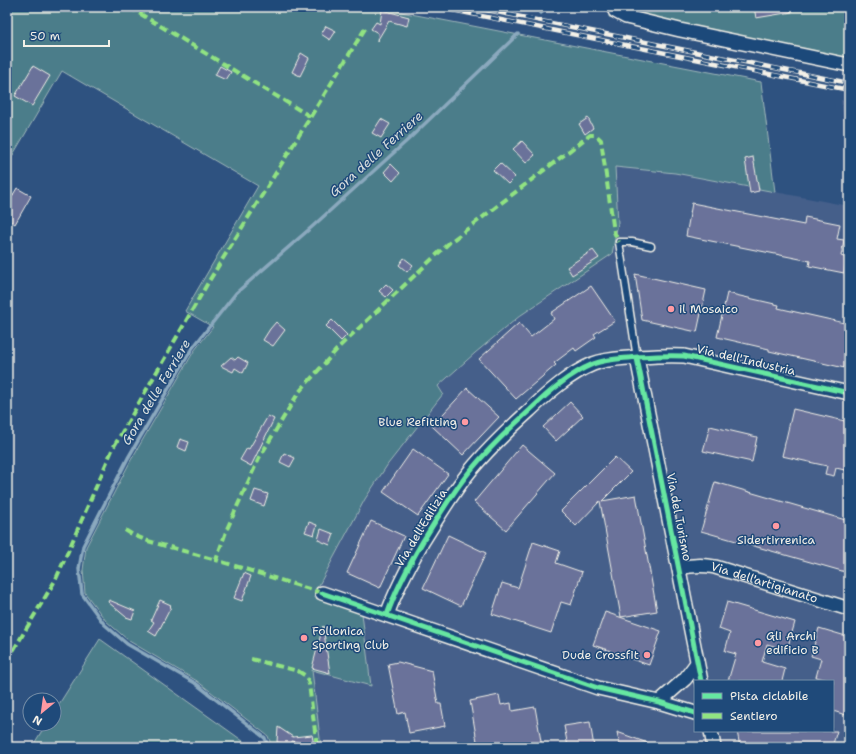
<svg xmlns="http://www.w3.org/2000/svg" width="856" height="754" font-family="'Shantell Sans',sans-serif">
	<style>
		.built { fill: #445f8a; fill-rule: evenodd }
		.green { fill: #4b7d8a; stroke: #a0b7b9 }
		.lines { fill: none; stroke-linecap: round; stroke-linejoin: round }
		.stream { stroke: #8ba9be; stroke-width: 3.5 }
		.building { fill: #6a729a; stroke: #f4f1e8 }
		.service-casing { stroke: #f4f1e8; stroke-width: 9 }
		.minor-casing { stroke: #f4f1e8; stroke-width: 16 }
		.service { stroke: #1f4a7a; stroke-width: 6 }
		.minor { stroke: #1f4a7a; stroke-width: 13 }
		.rail-casing { stroke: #f4f1e8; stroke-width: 4.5 }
		.rail { stroke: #1f4a7a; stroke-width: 3; stroke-dasharray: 9; stroke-linecap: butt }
		.quiet { stroke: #91e382; stroke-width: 4; stroke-dasharray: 8 4; stroke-linecap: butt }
		.cycleway-casing { stroke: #1f4a7a; stroke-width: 8 }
		.cycleway { stroke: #66e7a1; stroke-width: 5 }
		.poi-dot { fill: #ff9aa2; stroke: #1f4a7a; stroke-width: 1.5 }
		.labels { text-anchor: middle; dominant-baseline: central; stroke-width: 3; stroke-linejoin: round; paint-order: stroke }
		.poi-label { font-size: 12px; fill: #f4f1e8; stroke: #1f4a7a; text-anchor: start }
		.street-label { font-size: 12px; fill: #f4f1e8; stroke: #1f4a7a }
		.water-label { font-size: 13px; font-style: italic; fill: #dadfde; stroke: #1f4a7a }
	</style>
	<rect width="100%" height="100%" fill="#2e5280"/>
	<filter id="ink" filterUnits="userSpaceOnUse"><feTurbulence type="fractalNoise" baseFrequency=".025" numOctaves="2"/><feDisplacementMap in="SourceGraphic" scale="8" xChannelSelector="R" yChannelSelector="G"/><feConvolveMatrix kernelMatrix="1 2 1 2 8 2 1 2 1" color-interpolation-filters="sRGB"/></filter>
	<g filter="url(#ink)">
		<path class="built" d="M841 100 849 102V169Z
			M615 167 675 173 849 206V747H321L312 670 315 598 319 585 365 499 388 464 443 394 438 386 475 353 521 315 563 287 618 223ZM695 681H833V731H695Z"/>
		<path class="green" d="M7 7H375L761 82 775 192 675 173 615 167 618 223 612 254 521 315 475 353 438 386 443 394 388 464 365 499 319 585 315 598 362 614 371 686 312 670 321 747H272L268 736 197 681 129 641 106 621 85 593 83 570 86 547 131 460 194 351 213 327 185 311 258 186 62 71 7 165Z
			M611 7H849V62L609 17Z
			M100 639 236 736 251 747H32L46 724H54V712Z"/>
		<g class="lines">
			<path class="stream" d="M627 9 628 7
				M541 13 547 7
				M268 747 265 738 195 683 127 644 104 624 82 594 79 569 83 546 128 458 191 350 236 293 313 226 410 138 518 34"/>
		</g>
		<path class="building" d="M754 7H792V12L756 18Z
			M382 10 409 17 407 26 389 21 377 41 378 33 371 29 376 22 380 24Z
			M326 26 336 31 330 40 321 34Z
			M301 53 309 58 300 76 292 72Z
			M33 66 50 76 32 106 15 96Z
			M220 66 231 72 226 80 215 75Z
			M588 118 593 128 585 134 579 124Z
			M381 119 390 124 381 138 372 133Z
			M522 141 535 155 526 163 513 149Z
			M753 157 759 191 750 193 745 159Z
			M500 163 515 177 508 184 493 170Z
			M391 164 400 173 393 181 384 172Z
			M17 188 31 196 15 224 7 219V205Z
			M692 203 804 225 805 217 840 224 837 239 844 240 841 256 847 258 844 273 809 266 810 261 686 236Z
			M593 250 599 258 572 275 567 267Z
			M404 258 413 265 407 272 399 265Z
			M635 274 706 290 697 332 642 320Z
			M386 284 393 290 386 297 379 291Z
			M591 286 615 321 594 334 596 337 576 351 574 348 554 363 556 365 516 399 479 359 519 323 531 337 554 319 551 313Z
			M727 293 779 305 778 308 849 324V369L769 351V349L717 337Z
			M332 320 347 335 341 341 326 326Z
			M276 322 285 330 273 346 263 340 270 329Z
			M231 357 235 360 238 357 248 363 243 373 235 368 233 372 221 366Z
			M467 388 499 417 463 455 432 426Z
			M570 402 583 416 556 441 543 427Z
			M793 409 849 422V471L836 468 834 476 825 474 827 466 782 456Z
			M268 416 274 419 251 466 240 460 247 448 249 449Z
			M710 426 757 437 752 462 703 451Z
			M180 439 189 442 186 451 177 447Z
			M522 445 555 473 506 530 474 502Z
			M413 449 448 474 418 516 383 492Z
			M284 453 295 458 290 467 280 462Z
			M615 457 631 472 602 501 636 495 657 611 621 617 600 501 576 526 561 511Z
			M715 482 849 521V573L701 531Z
			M255 490 268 494 264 506 251 501Z
			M371 521 404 536 380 588 347 573Z
			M309 522 317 525 314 535 305 532Z
			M321 529 334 534 330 545 318 540Z
			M448 535 486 553 461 606 423 588Z
			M533 542 560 551 556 563 582 572 571 605 561 602 551 633 492 614 502 583 518 588Z
			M244 573 251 576 242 601 234 598Z
			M109 600 135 611 132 619 126 617 108 602Z
			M160 600 171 605 170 606 171 607 156 636 148 631 154 622 151 620Z
			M727 602 795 622 787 650 767 644 762 662 785 669 782 681H728L736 654 725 651 730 633 719 629Z
			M605 612 661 631 649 665 611 652V651L593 645Z
			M323 626 330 673 312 668Z
			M819 628 849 637V716L833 711V681L816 677 821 659 811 656Z
			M398 662 432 671 438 704H441L445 726 409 733 405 712 398 714 388 664Z
			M499 695 501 705 511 703 512 711 535 707 542 747H478L470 701Z
			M590 722 594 747H568L564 726Z
			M278 727 293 737 312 735 314 746 292 741V746L277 742Z
			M737 731H837L832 747H740Z
			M617 732 656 746V747H620Z"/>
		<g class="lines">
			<g class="service-casing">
				<path id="service" d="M637 358 619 242H632L651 246"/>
			</g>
			<g class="minor-casing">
				<g id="minor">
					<path d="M615 11 626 17 680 30 849 65"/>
					<path d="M637 358 701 681"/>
					<path id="s1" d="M679 568C692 565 702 564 715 567L849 609"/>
					<path d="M322 593 598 688 659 702 695 713"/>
					<path d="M387 615C396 589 409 565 423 541 438 517 452 493 470 471 488 449 509 429 530 410 549 392 569 374 593 364 608 358 623 359 638 357 654 356 668 355 684 356L849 393"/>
					<path d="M659 702 685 679 697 663"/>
					<path d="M711 731 714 747"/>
				</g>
			</g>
			<use href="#service" class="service"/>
			<use href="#minor" class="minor"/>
			<g class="rail-casing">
				<path id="rail" d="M437 7 849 90
					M472 7 849 83"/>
			</g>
			<use href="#rail" class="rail"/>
			<path class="quiet" d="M129 7 311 117
				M125 530 133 535 148 541 216 560
				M322 593 216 560 227 529 259 458 299 392 340 346 449 243 590 135H596L601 140 614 232 619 242
				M251 659 298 671 306 676 309 684 317 747
				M7 661 56 579 113 448 209 281 366 27"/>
			<g class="cycleway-casing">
				<path id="cycleway" d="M637 358 701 681
					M322 593 598 688 659 702 695 713
					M387 615C396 589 409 565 423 541 438 517 452 493 470 471 488 449 509 429 530 410 549 392 569 374 593 364 608 358 623 359 638 357 654 356 668 355 684 356L849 393"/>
			</g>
			<use href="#cycleway" class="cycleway"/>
		</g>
	</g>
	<g class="poi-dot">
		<circle cx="671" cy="309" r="4"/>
		<circle cx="465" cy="422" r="4"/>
		<circle cx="776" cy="526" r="4"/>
		<circle cx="304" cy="638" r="4"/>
		<circle cx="758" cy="643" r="4"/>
		<circle cx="647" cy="655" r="4"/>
	</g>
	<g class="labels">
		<g class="poi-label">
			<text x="679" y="309">il Mosaico</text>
			<text x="457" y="422" text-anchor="end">Blue Refitting</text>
			<text x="776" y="540" text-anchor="middle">Sidertirrenica</text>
			<text x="312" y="631">Follonica<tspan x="312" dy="14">Sporting Club</tspan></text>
			<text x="766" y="636">Gli Archi<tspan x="766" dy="14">edificio B</tspan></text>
			<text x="639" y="655" text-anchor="end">Dude Crossfit</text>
		</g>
		<g class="street-label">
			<text transform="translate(746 360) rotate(13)">Via dell'Industria</text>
			<text transform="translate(679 517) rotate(79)">Via del Turismo</text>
			<text transform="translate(421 528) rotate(-59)">Via dell'Edilizia</text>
			<text stroke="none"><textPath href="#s1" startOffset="88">Via dell'artigianato</textPath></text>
		</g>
		<g class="water-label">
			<text transform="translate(376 154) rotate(-42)">Gora delle Ferriere</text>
			<text transform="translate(156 392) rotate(-59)">Gora delle Ferriere</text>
		</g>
	</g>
	<rect width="856" height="754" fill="none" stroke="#1f4a7a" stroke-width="24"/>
	<rect x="12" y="12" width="832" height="730" fill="none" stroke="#f4f1e8" stroke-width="1.5" filter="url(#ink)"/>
	<rect x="694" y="680" width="140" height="52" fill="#1f4a7a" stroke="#748da6"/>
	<rect x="702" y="693" width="20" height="6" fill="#66e7a1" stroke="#748da6"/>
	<text x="730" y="700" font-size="12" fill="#f4f1e8">Pista ciclabile</text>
	<rect x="702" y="713" width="20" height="6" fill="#91e382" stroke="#748da6"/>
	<text x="730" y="720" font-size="12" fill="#f4f1e8">Sentiero</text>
	<g transform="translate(42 712) rotate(209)"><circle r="19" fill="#1f4a7a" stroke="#748da6"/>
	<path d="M0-3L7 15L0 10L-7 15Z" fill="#ff9aa2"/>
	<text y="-6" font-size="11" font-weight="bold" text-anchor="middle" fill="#f4f1e8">N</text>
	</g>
	<path d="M24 40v6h85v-6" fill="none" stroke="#f4f1e8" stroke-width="2"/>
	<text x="30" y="40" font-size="12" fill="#f4f1e8" stroke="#1f4a7a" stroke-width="3" paint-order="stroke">50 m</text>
</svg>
